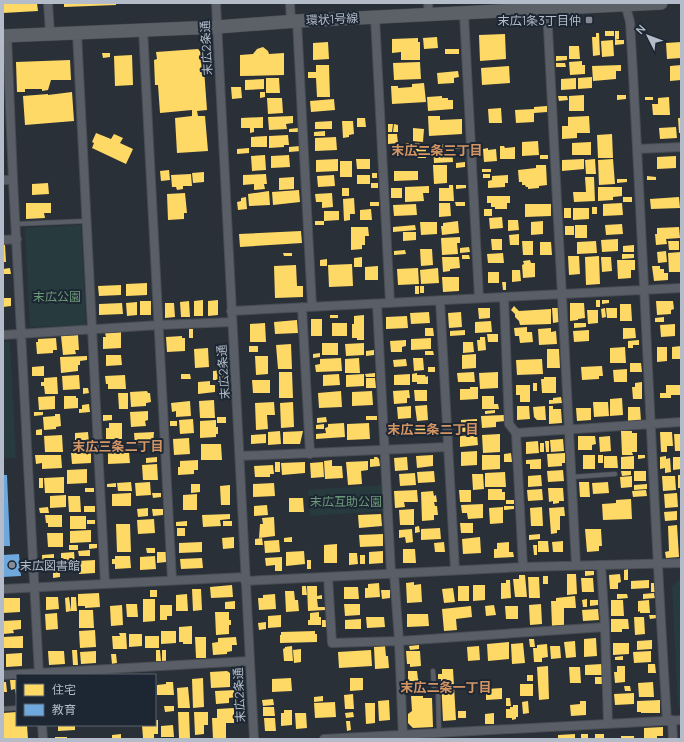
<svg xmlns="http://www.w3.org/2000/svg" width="684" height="742" font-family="Manrope,'Noto Sans JP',sans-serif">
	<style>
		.green { fill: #273a3e }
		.homes { fill: #ffd966 }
		.schools { fill: #6fa8dc }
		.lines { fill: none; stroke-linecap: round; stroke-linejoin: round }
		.service-casing { stroke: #484c53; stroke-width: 5.5 }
		.minor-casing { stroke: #484c53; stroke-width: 10 }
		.primary-casing { stroke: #484c55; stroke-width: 14 }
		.service { stroke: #5a5e66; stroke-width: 4 }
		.minor { stroke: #5a5e66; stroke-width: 8 }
		.primary { stroke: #5c6168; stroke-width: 13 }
		.poi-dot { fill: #848b96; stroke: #1d2633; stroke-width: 1.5 }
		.labels { text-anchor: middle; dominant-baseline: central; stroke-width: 4; stroke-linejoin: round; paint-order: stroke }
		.street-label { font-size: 12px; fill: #b4bcc9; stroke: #1d2633 }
		.poi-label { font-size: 12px; fill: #b4bcc9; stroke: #1d2633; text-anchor: end }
		.park-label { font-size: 12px; fill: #6b9a76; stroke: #1d2633 }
		.neighbourhood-label { font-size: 13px; font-weight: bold; fill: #d59563; stroke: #1d2633 }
	</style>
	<rect width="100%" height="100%" fill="#2a3038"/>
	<path class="green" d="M81 225 86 325 30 327 25 228Z
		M3 342H10L16 458H3Z
		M382 485 383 511 310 516 308 490Z
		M681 578V707H678L672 587Z"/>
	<path class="homes" d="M3 3H37L38 11 3 13Z
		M64 3H116V5L64 7Z
		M605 31H614V36H605Z
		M615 31H619V39L615 40Z
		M596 33H599L600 55 593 56 592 37H596Z
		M505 34 506 59 480 61 479 35Z
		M437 37 438 48 424 49 423 38Z
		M418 38V42H420V60H401V52L392 53V39Z
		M613 40 614 56 602 57 601 41Z
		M615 40H624V44L615 45Z
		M328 42 329 59 313 60V43Z
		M681 42V58L667 59 666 43Z
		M569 46H579L580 59H569Z
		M263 47 268 51 269 54 284 53V75L240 76V55L253 54 257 49Z
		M198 49 203 55 207 110 197 111 198 116H205L208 151 177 153 175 118 192 116V110L160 113 158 85H155L154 60 157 59 156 52Z
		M445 49H459V54H445Z
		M102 53H110V57L103 58Z
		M132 55 133 85 115 86 114 56Z
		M556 56H567V60L556 61Z
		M70 60 71 80H51L48 90 42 91V89H25V92H17L16 62Z
		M582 61V65H585V74L570 75 569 62Z
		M420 62 421 79 394 80 393 63Z
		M556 63H565L566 67H556Z
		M316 65H329L330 97H317L316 78H308V72H316Z
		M621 65V71H616V79L593 81 592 66Z
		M681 65V80L670 81V66Z
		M509 66 510 83 482 85 481 68Z
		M458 71 459 77 454 78V83L438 84 437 73Z
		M592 77V88L578 89V78Z
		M266 78H279L280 93H266Z
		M576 78V89L561 90V79Z
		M264 79V89L245 90V80Z
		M424 83 426 102 392 104 391 86H398V88L412 87V84Z
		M231 87H241L242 98 232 99Z
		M72 92 74 121 25 125 23 96 48 94V95Z
		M260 92H265V97L260 98Z
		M584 95V111H569V96Z
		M617 95H626V99L617 100Z
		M442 96V98H448V100H453V109L428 111 427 97Z
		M558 96H567L568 100 559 101Z
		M645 97H653V100H645Z
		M669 97 670 115H653L652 104H658V98Z
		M267 98H282L283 113 268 114Z
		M334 99 335 110 311 112 310 101Z
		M547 106V112L534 113V122L516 123 515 110 534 109V107Z
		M501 108 502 123H489L488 109Z
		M293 116V123L286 124 287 129 269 130 268 117Z
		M428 116H440V120L462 119V134L429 136Z
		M589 116 590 133H577V138L562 139V126H568V117Z
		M263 117V128H254V132L250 133V128H241V118Z
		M357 118H365L366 127H357Z
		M678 118H681V133H679Z
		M332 121V129H315V122Z
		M342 121H353L354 134 349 135V137L343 138Z
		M388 124H393L392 132H388Z
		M394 124 398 125V132H393Z
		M676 127 677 138 660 139 659 128Z
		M298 128V132H289V129Z
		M413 128 424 129 423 142 413 141Z
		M325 131V136H314V132Z
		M96 133 111 139 114 134 123 138 120 143 133 149 126 164 92 148 94 143 92 142Z
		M388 134H397L398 143 388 144Z
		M612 134 613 158H598L597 135Z
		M288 135 289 145H284V147L269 148V136Z
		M267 136V147H251V137Z
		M336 137 337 150 315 151V138Z
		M538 141 539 155 522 156V142Z
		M591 142V155H572V143Z
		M406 143H414V153H406Z
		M415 143 426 145V158H415Z
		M452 144 453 162 434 163 433 145Z
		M463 144 464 149H455L454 145Z
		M300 146 301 151 289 152V147Z
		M500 146H504L505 148 515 147V159H500Z
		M249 148V153L237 154V149Z
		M488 148V150L496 149 497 161 484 162 483 149Z
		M265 155 266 170 252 171 251 156Z
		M289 155 290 167 271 168V156Z
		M540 155H548V159H540Z
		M676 156V168L657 169V157Z
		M338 159V171L316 172V160Z
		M356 159H370V169H357Z
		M584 159V169L562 171V160Z
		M595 159 596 174H586L585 160Z
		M613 159 615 184 599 185 598 160Z
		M340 161H352V177H340Z
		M465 162V167L456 168V163Z
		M433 165H447V183L434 184Z
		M536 165H546L547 185 539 186V188L528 189V187H526L525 185H522V182H519L518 170 536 168Z
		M482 169H491V172H482Z
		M169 170 170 180 161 181 160 171Z
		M394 171H418V180L394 181Z
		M204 172V182L193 183 192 173Z
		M372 173H377V178H372Z
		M191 174 192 186H183V189L177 190 176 187H172L171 175Z
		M266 174 267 184H264L265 189 254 190V184L243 185V175Z
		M483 174H490V178H483Z
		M334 175 335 186 318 187 317 176Z
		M357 175H370V184H357Z
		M508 175V183H505V187L488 188V181L492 180V176Z
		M647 176 656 177V180H647Z
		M294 177V189L279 190V178Z
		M585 177H594L595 201 574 202 573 192H586Z
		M617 179H627V182L617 183Z
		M48 183 49 194 32 195V184Z
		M371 183H378V188H371Z
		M449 185H453L454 201H439V188H449Z
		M456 185H466V188L456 189Z
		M429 186V193H423L424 201 405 202V187Z
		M598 187H622V196L613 197V200L598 201Z
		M342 188H349V196H342Z
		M391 188H402V198H391Z
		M299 190 300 202 273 205 272 192Z
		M269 191 270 205 249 206 248 194Z
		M185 193 187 213H184V219L168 220 167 194Z
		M332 193 333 207 322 208V202H316L315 194Z
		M487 196H510V203H507V209H495V207H491V203H487Z
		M246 197 247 209 238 210 237 202 241 201V198Z
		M623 197H632V202H623Z
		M679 197 680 208 651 209 650 199Z
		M354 198 355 214H350V220L344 221 343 199Z
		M370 202H379V206H370Z
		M455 202H465V206H456Z
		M26 203H51V213H44L45 218 26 219Z
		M439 203H450L451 216 439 217Z
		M622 203 623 215 603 216V204Z
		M416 204 417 215 394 216 393 205Z
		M525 204H551V216L525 217Z
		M592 207H597V214H592Z
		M564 208H571V218H564Z
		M573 208H589V219L573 220Z
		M371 209 372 220H360V210Z
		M484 209H492V216H484Z
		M324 211H339V220L324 221Z
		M502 217 503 228 490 229 489 218Z
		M508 220H518L519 230 508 231Z
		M315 221H324V225H315Z
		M458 221 459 233 442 235 441 226H443V223Z
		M543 221V234L531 235V222Z
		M420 222H437V234L421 235Z
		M622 224 623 234 606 235 605 225Z
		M415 225 416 230 393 232V227Z
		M575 225H587V238H575Z
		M565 226H574V235H565Z
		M351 227H368L369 236H365V245H362V249L351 250Z
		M679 227 680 238 666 239 667 244 656 245 655 234H657V228Z
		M301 231 302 243 240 247 239 234Z
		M403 232H416V240L403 241Z
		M519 234V245H510L509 235Z
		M460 237V243H457L458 254 442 255 441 238Z
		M491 239H502V250H492Z
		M618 239V251L602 252 601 240Z
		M522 241H533V255H523Z
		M596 241 597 253 577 254V242Z
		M668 241H679V250H669Z
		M540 242H551L552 255H540Z
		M3 245H5L6 262H3Z
		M634 245V252H623V246Z
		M469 247 470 252 460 253V248Z
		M420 249H432L433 265 421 266Z
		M405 250 406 254 394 255V251Z
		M666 251 667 262 658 263 657 252Z
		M681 252V272H669L668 253Z
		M283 253H292V256H284Z
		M503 253 504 263H488L487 254Z
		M622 254H634V258L622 259Z
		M462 255H469L470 259H462Z
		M568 256H579L580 274 569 275Z
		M599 256 600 284 586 285 585 257Z
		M362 257V267H354V258Z
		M442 257H459L460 268 450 269V271L443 272Z
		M601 257H611L612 271 602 272Z
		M327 259V266H320V260Z
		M530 260 531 263H535V277L523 278 522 265 524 264 523 261Z
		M617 260H635V270H631V278L618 279Z
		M352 264 353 286 329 287 328 265Z
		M296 265 297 286H303V297L275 298 274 266Z
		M378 266V280H365V267Z
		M652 266H660V269H664V273H668V280L654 281Z
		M10 268 11 274H3V269Z
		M418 268 419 284 398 285 397 269Z
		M438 268 439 283 421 284 420 270Z
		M512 270H520L521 281 512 282Z
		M488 272H499V283H488Z
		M442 277H459V291L443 292Z
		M502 282H506V290H503Z
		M147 283V295L126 296V284Z
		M121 285V295L99 296 98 286Z
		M415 286H419V294H415Z
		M420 286H424V293H420Z
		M3 298H11V306L3 307Z
		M203 300V316H194V301Z
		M218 300V315L208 316V301Z
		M596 300H600V307H596Z
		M602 300H609V303L602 304Z
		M140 301H151V315H140Z
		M189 301 190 317H181L180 302Z
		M656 301H673L674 309 671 310V314L657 315Z
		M137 302V315L127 316 126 303Z
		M122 303 123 314 99 315V304Z
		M165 303H174L175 317 165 318Z
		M570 303H584L585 318 578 319V320L570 321Z
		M620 304H631L632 321H620Z
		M514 306 519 311 551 309V324L520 325 519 321 515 317V314L511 310Z
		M478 308H490V318L479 319Z
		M552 308H559V322L553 323Z
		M605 308 606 317 602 318 601 309Z
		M606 308H617V318H607Z
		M587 310H598V323L588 324Z
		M429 312 430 323 411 324 410 313Z
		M461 312 462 327 449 328 448 313Z
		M330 315H338V318H330Z
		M364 315V340H357V338H352V324H354V316Z
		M407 316 408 328 386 329V317Z
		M664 317V322H655V318Z
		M311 319H322V336H311Z
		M297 320 298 333 275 334 274 322Z
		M491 321 492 332 475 333V322Z
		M265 323 266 342H250V324Z
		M332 323H347V336H332Z
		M574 323H586V327L574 328Z
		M675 324V336L661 337 660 325Z
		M527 327V332H532L533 342 520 343 519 336H515L514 328Z
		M425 328H433L434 336H425Z
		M551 328V332L556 331 557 344 539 345 538 329Z
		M623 328H635L636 338 623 339Z
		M189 329H193V338H189Z
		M465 330V335L450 336V331Z
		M589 330V341L574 342 573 331Z
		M121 332V348L103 349V337H106L105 333Z
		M487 334H498V342H488Z
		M78 335 79 350H75L76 354 63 355 61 336Z
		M182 336V338H185V351L167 352 166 337Z
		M480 337H485L486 350 478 351 477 340H480Z
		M56 338 57 350H53V353L37 354 36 342H38V339Z
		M431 338V349L411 350V339Z
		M406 340V346L402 347V352H391L390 341Z
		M639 340V345H633V348H628V341Z
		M463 342H473L474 352 463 353Z
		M322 343H338V355H322Z
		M364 343V355L346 356 345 344Z
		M291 344 292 369H278L276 345Z
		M249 346H258V352H249Z
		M681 346V359H672V347Z
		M625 347 626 363H610V348Z
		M657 347H667V361L657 362Z
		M208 348 209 367 195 368 194 349Z
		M547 349H559L560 368H547Z
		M374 350V355L366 356V351Z
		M425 351H433L434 355H425Z
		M320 353V357L313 358V354Z
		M476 354V368L462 369V355Z
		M106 355H121L122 365 106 366Z
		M87 356V360L80 361V365H78V371L61 373 60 357Z
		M255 356H268V374L256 375Z
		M341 358 342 371 316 372 315 365 320 364V359Z
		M359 358 360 373H345V359Z
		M413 358H423L424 370 414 371Z
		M406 359 407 366 394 367 393 360Z
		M542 359 543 374 517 375 516 360Z
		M630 363H641L642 372H630Z
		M44 366V376H32V367Z
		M602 366 603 376H599V379L582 380 581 367Z
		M428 367H435V372H428Z
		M627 369V382H614L613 370Z
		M223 370 224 384H217V380H213V371Z
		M279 372H292L293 398H279Z
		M474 372 475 382H458L457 373Z
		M498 372V388L480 389 479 373Z
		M375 373V377H366L365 374Z
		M417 373V375H425L426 377 428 376V384H417V382H412V374Z
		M181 374H190L191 379H181Z
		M339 374 340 385 323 386V375Z
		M364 374V386L346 387V375Z
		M410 374V385H394V375Z
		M79 375 80 389 63 390 62 376Z
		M125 375 126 389H108V384H106L105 376Z
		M57 377 58 394H45L44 386H41V382H44V378Z
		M544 377H556V393H542L541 379H544Z
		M366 378H375L376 388H366Z
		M252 380H270V393H253Z
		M210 381V385H215V392L198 394V382Z
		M642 382V399H633L632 387H635V383Z
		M533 383H537V391H533Z
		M516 385H530V402H520V395H516Z
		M666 385H681V395H671V398H660V393H666Z
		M470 387H478V399L460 400V389H470Z
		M83 388H88L89 393 83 394Z
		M409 390 410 398H407V403L394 404 393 391Z
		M414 390H427V401H415Z
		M147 391 148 393H150L151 402 146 403V406L131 407 130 392Z
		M341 391 342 407 319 408 318 393Z
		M372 391 373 405 352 406V392Z
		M118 393H128V409H119Z
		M55 396V409L39 410 38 397Z
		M64 396H76V398H78V408L64 409Z
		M482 396H494V404H498L499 409H482Z
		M561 397 562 403 549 404V400H553V398Z
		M622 398 623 415 610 416V399Z
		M214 400 215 418H200L199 401Z
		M190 401 191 416 176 417V411L172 412 171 403Z
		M274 402 275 415H267L268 429 256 430 255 403Z
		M293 402 294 427 281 428 280 403Z
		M593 402H608L609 416 594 417Z
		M89 404 90 412 79 413V409H82V405Z
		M427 405 428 420 417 421 415 406Z
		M411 406V418L398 419 397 407Z
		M517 406H529L530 419 517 420Z
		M545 406 546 420H537L534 417 533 407Z
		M549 406H553V409H561L562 423 549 424Z
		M628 407H640L641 421 628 422Z
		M576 408H591V420L577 421Z
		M495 410V413L485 414V411Z
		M148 411V420L145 421 146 426 131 427 130 412Z
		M34 412H43V415L34 416Z
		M55 414H60L61 426 56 427V429L44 430 43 417 55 416Z
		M103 415H112V420L103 421Z
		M504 415 505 421 496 422V427L482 428 481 416Z
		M366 416H377V420H366Z
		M217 417H226V423H217Z
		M326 417 327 422 317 423V418Z
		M193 419 194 433 180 434 179 420Z
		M477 419V431L461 432V420Z
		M216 420V427H218V434H216V437L200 438V421Z
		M170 421H177V426H170Z
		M436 422V434L416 435 415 423H425V426H430V423Z
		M109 423H122V439H106V428H109Z
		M344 423 345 437 316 439V434L326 433 325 428 328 427V424Z
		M369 423 370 439 347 440V424Z
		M411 423 412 435 392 436 391 424Z
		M324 424V429H316V425Z
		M42 429V435H36V430Z
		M280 431 281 444 268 445V432Z
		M303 431 300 444H283V432Z
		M621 431H632V433H637V452H632L633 455H622Z
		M88 432 89 443 75 444V433Z
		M154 432 153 444 135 445 134 433Z
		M660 432H672L673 446H667V452H661Z
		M266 434V443L251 444V435Z
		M500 434V452L483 453 482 435Z
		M674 434H681V451H675Z
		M62 435 63 452H45L44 436Z
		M477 435 478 445 460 447V436Z
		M578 436H595L596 444 592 445V450H578Z
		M610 436 611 451 600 452 599 437Z
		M189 438 190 454 174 455 173 439Z
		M563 439 564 451 551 452 550 440Z
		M538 441 539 453 526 454V442Z
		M545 441H549V452H546Z
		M540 443H544V452H540Z
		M201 444H221L222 460H201Z
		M82 446H91L92 451 82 452Z
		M477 451V465L461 466V452Z
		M108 452H129L130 463 108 464Z
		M71 453H91V463L72 464Z
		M511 453 512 462H504V454Z
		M565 453V463H562V466L548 467 547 454Z
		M35 455H61L62 468 42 469V463L36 464Z
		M433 455V466L417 468 416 456Z
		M482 455H500V469L482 470Z
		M583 455H595V469H583Z
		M598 455H603V463H598Z
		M638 455H645V458L638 459Z
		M604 456H617L618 468H604Z
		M634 456V469H621V457Z
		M666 456V459L670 458 671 472 665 473V468L660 469V457Z
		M157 457V462L146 463V458Z
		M374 457H377L379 459 380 466 370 467V459H374Z
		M407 457 408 470 395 471 394 458Z
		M673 457H681V469L673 470Z
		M541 459V469H530V464H526V460Z
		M198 460V470H194V474L178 475V467H180V461Z
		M332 460V466H342L343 478 325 479 324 461Z
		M368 461V470L361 471 362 484 348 485 346 462Z
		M275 462H280V472H275Z
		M305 462V473L282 475 281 463Z
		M323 462 324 477 311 478 310 463Z
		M157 464 158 480H143L142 465Z
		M273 465 274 474H270V477H255L254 466Z
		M87 469V483L67 484V470Z
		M563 470 564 481 548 482 547 471Z
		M434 471 435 482 418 483 417 472Z
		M621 471H631V475L622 476Z
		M634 471H646V481H634Z
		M505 472 506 487H485V473Z
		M415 473 416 485 400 486 399 474Z
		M472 474H483L484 489 473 490Z
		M541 475 542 486 528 487V476Z
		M678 475H681V488H678Z
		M632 476V487L621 488 620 477Z
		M662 476H675L676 490 663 491Z
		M64 477V493H45L44 478Z
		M39 478H43V488H39Z
		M131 482 132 491H118L117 483Z
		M150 482 151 495 136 496 135 483Z
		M579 482H589L590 497H580Z
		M608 482 609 493 593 494 592 483Z
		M116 483V487H107V484Z
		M274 483 275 496 253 497V484Z
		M191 484H200V492L191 493Z
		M647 484V489L634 490V485Z
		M230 485V505H221L220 486Z
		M85 488H94V492H85Z
		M548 488H563L564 501H559V503L553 504V501L549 502Z
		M488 489H502V492H505V500H488Z
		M542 489 543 500 528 501 527 490Z
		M417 490 418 502H404L405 507 395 508 394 491Z
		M459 490H471V502H460Z
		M646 490 647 496 633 497 632 491Z
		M433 491 434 496 436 495 437 502H434L435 506H437L438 515H434V520L422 521 421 492Z
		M131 493V506H112V494Z
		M152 493H161V497L153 498Z
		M677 493 678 507 665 508 664 494Z
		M197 494V510H183V495Z
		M66 495V507L50 508V496Z
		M68 496H80L81 512H69Z
		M289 498H303L304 512H289Z
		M631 499 632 519 603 520 602 504 616 503V500Z
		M506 500H514V504H506Z
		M483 504V518L468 519 467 513H462L461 505Z
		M267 505 268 515 254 516V506Z
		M84 506H95V512H84Z
		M504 506H514V509L504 510Z
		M48 507 49 513H40L39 508Z
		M503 507V523L490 524 489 508Z
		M542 507 543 526H531L530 508Z
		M564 507 565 516H560V530H557V533L551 534 549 508Z
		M148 508V516L138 517 137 509Z
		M152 509H163V515L153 516Z
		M414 509V525H400L399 510Z
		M677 511V520L665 521 664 512Z
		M230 514V519L220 520 221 526 203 527 202 515Z
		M381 514 382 526 359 528 358 515Z
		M45 515H62V527H48V523H46Z
		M70 516H86V529H70Z
		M274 517 275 536 259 538 260 524H263L262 518Z
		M154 519 155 533 138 534 137 520Z
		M87 520H95V524H87Z
		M187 521V526H176V522Z
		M223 521H232V526H223Z
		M460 523H473V533H461Z
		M116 524H130L131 552H117Z
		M677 525 679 557 666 558 665 552 669 551 668 526Z
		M419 526 420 532 415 533V527Z
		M177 528H185V536H177Z
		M440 528 441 539 421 540V529Z
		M412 529 413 542 406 543 405 537 399 538V530Z
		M585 529H601L602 546H599V551L587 552Z
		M91 530V542L70 543V531Z
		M47 533H63V547H48Z
		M383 534V546L360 547 359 535Z
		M540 534V539L529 540V535Z
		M234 537V548L223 549 222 538Z
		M292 537V542H284V538Z
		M480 537 481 553 463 554 462 539Z
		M262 538 263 545H255V539Z
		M279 540 280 552 265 553 264 541Z
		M538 541H548L549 552H538Z
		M563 541V552H553L552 542Z
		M202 542V552L179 553V543Z
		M444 542 445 552H435L434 543Z
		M509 542V552H513L514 557 494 558V549H497V543Z
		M89 544H97V548L89 549Z
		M337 544V563H324V545Z
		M69 545H78V550H69Z
		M533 545H537V555H534Z
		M146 548H155V553H147Z
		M403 549H415L416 563H403Z
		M90 550V556H79L78 551Z
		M304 551 305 564 286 566V552Z
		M383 551V563L369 564V552Z
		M74 552 75 564H72V569H64V566H61V553Z
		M157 552H166V562L157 563Z
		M349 553H357L358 564 349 565Z
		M54 554V566H51V571L43 572 42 555Z
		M360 555H365V564H360Z
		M115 556H130L131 568 115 569V564H112V559H115Z
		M155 556 156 569 140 570V557Z
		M282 557V571H275V565L266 566 265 558Z
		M202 558 203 568 181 569 180 559Z
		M95 560V573L79 574 78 561Z
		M307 560H311V569H307Z
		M53 569H60V577L53 578Z
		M628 569V580H624V570Z
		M585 571H594V575L585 576Z
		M567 574H576L577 594 567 595Z
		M620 574 621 582 618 583V589H610L609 575Z
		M519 575H525L527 597H515L513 579H519Z
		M543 576H548V584H543Z
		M528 577H539L540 598H529Z
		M581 578H593L594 592H582Z
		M506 580H510L511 598 501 599V583H506Z
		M649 580V588L631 589V581Z
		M414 582V585L421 584 422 602 407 603 406 583Z
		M379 583 380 597 365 598V588H368V584Z
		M651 583H656V592H651Z
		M232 585 233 597 211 598 210 587Z
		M473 585H485V600L473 601Z
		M302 586H306L307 595H302Z
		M307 586H317V596L322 595V599H317L318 607H325V610L308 611Z
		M458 586H469V601H458Z
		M344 587H358L359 599H344Z
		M453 588 455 602 444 603 442 589Z
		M192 589H201L202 610 193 611Z
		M150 590H157V597H150Z
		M381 590H390V598L382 599Z
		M285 591H294L295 600H298L299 611 286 612Z
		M99 593 100 607 85 608V606H78V594Z
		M654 593 655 598 643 599V594Z
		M187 594 188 611H176V595Z
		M275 594 276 609 259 610 258 598H263V595Z
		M617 594H627L628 598 617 599Z
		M575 596 576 608H564V625L552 626 551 601H556V598Z
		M46 597H58L59 609 46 610Z
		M69 597 71 611 66 612 65 598Z
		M71 597H76L77 611H71Z
		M3 598H20V612L3 613Z
		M143 599H155V621L143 622Z
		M587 599V607H583L582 600Z
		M590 600H598V605L590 606Z
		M611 600H623L624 616H611Z
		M649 600 650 613H640V611L638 612V601Z
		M235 601V609H225V602Z
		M126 604H137L138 617H127Z
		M344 604H360V615L345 616Z
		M541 604 542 624 530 625 529 605Z
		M122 605 123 625 111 626 110 606Z
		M160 605H172V616H167V620H160Z
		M494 605 496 615 486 616 485 606Z
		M471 606 472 617 456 619 457 630 444 631 442 609Z
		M505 606H518V619H506Z
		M598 609 599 620 583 621 582 610Z
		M79 610H93L94 628H79Z
		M215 612H229V620H231V625H229V634L216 635Z
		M319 612V617H321V625H308V620H310V613Z
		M57 613 58 629 46 630 45 614Z
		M407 614H428L429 626 407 627Z
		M281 615V627L268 628V616Z
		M649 615H657V618L650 619Z
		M366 617H384L385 627 367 628Z
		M634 617H644L645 634 635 635Z
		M361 619V629H345V620Z
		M611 619H628L629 629H622V632H611Z
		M21 620V629L13 630 14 633 3 634V621Z
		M322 620H326V627H322Z
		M266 622V629L259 630 258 623Z
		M192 626V644H183V642H179V627Z
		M95 630 96 647 80 648 79 631Z
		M161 631H176V643L161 644Z
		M315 631V634H317V642L280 643V635H281V632Z
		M119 633H126L127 649H113L112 636H120Z
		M129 634H142V646L129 647Z
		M23 636V648H4L3 637Z
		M145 636H159V648H145Z
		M195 637H206V658H196Z
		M236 637 237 645H232V651L227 652V654L213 655 212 643 218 642V638Z
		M596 638 597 656 584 657V639Z
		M529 639H534L535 647H530Z
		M652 640V649L637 650V641Z
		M575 641 576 657 566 658 564 642Z
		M509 642V659L488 661 487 644Z
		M523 643 525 663 512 664 511 644Z
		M613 643H629V654L613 655Z
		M547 644 548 657 542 658V662H534L533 648H537V645Z
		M419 645V649L410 650 409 646Z
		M292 646 293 661H284L283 649 285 648V647Z
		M385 646 386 656H388L389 668 375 669 374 647Z
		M479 646 480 660 468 661 467 647Z
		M550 646H560L561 658 551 659Z
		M301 649V662L294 663 293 650Z
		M72 650H77L78 665H73Z
		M156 650H160L161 661H156Z
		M162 650H166V661H162Z
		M371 650 372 666 339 668 338 652Z
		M48 651H64L65 664 49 665Z
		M96 651V663L81 664 80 652Z
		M406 651H420L421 666 410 667V664H407Z
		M651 651V662L634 663 633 652Z
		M22 653V666L6 667V654Z
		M111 654H116L117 663 112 664Z
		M623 656V660H615V657Z
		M602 664V675H585V665Z
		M648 664H655L656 673H648Z
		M548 666 549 699 539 700 537 667Z
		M617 666H625V682L615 683 614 672H617Z
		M569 667H580L581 683H570Z
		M442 669H453L456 720 443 721 441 679H438V674H442Z
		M227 671 230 673V687L211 688 210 672Z
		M408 671H417L418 679H422V688H408Z
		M527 675H533V681H527Z
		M595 677H603V684H595Z
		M203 678 204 707 193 708 192 679Z
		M291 678 292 691 272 692V679Z
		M350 678H363V690L350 691Z
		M10 680H17V695H16L15 689 11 690Z
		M3 682H6L7 692H3Z
		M166 682H173L174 695H157V685L166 684Z
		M653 682 654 697H639L638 683Z
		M520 684H533V696H520Z
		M624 686H630L631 691H625Z
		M188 687 190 708H178L177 688Z
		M502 688V699L486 700V689Z
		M236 690V697L229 698V703L216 704 215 691Z
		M634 693V704L615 705 614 694Z
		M353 694 354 709H345L344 695Z
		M323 696V701L314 702V697Z
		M411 696H423V698H432L433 727 413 728 408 723V714L412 711Z
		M506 698H510L511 706H506Z
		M273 699 274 705 263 706 262 700Z
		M389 700 390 720 379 721 378 701Z
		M660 700V713H641V712H637V701Z
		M528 701 529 713 523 714 522 702Z
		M580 701H586V715L571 716 570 705 580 704Z
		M335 702 336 717 315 718 314 703Z
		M365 703H375V723L366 724Z
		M513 705H518V717H516V719L512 720V718H506V709H510V707H513Z
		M164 706H174V711L165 712Z
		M263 707H274L275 716H263Z
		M234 708V723H226V739H213L212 718H217V709Z
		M284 710H292V725L281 726V713H284Z
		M458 711H466V718H458Z
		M17 712V725H27L28 739H3V713Z
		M178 712H189L190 738H179Z
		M194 712H208V725H204V734L195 735Z
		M353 712 354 717 346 718 345 713Z
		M295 713H306L307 728 296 729Z
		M494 713V724H485V714Z
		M264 718H275L276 731H265Z
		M155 720H158V734H154V738H143L142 725H155Z
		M346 721H350L351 730 347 731Z
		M58 725H75V730L58 731Z
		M173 725 174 737H161V726Z
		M663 727V736H657V739H644V728Z
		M121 734V739H112V735Z
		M575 734V739H558V735Z
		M581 734H588V739H581Z
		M595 734H604V739H595Z
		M621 736H634V739H621Z
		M55 737H67V739H55Z"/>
	<path class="schools" d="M3 475H7L10 546H3Z
		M19 554 21 576 3 577V555Z"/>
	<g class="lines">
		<g class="service-casing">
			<path id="service" d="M16 224 86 221
				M572 477 615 474
				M433 671 434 690H438L439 733
				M3 709 17 708"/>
		</g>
		<g class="minor-casing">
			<path id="minor" d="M48 3 50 33
				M216 3 254 739
				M290 3 291 22
				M428 3 429 15
				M625 3 630 22C644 255 652 488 667 721
				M547 9 576 565
				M464 14 479 298
				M375 17 390 303
				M297 21 312 306
				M143 29 172 580
				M77 33 105 584
				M7 36 13 180 39 675
				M638 149 681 147
				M3 180H13
				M3 240 17 239
				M504 297 509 424 516 433 681 422
				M440 300 455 570
				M377 304 391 573
				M302 307 310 454
				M231 311 681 288
				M3 335 159 325 232 322
				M516 433 523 567
				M240 456 447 447
				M601 565 605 627 608 724
				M394 573 399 641 403 739
				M328 577 332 643 399 641 605 627
				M245 581 523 567 681 563
				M3 589 245 577
				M3 675 249 661
				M672 720 673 739
				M42 725 43 739
				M324 739 681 720"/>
		</g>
		<g class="primary-casing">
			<path id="primary" d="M3 36 217 27 297 21 661 3"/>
		</g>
		<use href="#service" class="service"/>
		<use href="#minor" class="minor"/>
		<use href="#primary" class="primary"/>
	</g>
	<g class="poi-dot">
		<rect x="585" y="16" width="8" height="8" rx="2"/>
		<circle cx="12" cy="565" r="4"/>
	</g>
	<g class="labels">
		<g class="street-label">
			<text transform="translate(332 19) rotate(-3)">環状1号線</text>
			<text transform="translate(206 48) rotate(-93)">末広2条通</text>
			<text transform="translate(223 372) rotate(-94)">末広2条通</text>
			<text transform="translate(239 695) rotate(-93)">末広2条通</text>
		</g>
		<g class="poi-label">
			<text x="581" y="20">末広1条3丁目仲</text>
			<text x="20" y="565" text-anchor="start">末広図書館</text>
		</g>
		<g class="park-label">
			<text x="57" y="296">末広公園</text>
			<text x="346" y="501">末広互助公園</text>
		</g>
		<g class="neighbourhood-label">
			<text x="437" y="150">末広二条三丁目</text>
			<text x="433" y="429">末広二条二丁目</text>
			<text x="118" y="446">末広三条二丁目</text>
			<text x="446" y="687">末広二条一丁目</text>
		</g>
	</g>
	<rect width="684" height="742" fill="none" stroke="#b4bcc9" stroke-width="8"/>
	<rect x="16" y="674" width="140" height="52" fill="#1d2633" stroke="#59626f"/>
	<rect x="24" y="684" width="20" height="12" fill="#ffd966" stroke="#59626f"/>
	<text x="52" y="694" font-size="12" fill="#b4bcc9">住宅</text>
	<rect x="24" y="704" width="20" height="12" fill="#6fa8dc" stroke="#59626f"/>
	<text x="52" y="714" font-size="12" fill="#b4bcc9">教育</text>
	<g transform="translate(648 36) rotate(312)" stroke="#1d2633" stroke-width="3" paint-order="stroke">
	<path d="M0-3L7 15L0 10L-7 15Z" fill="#b4bcc9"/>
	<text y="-6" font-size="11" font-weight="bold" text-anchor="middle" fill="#b4bcc9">N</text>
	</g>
</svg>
